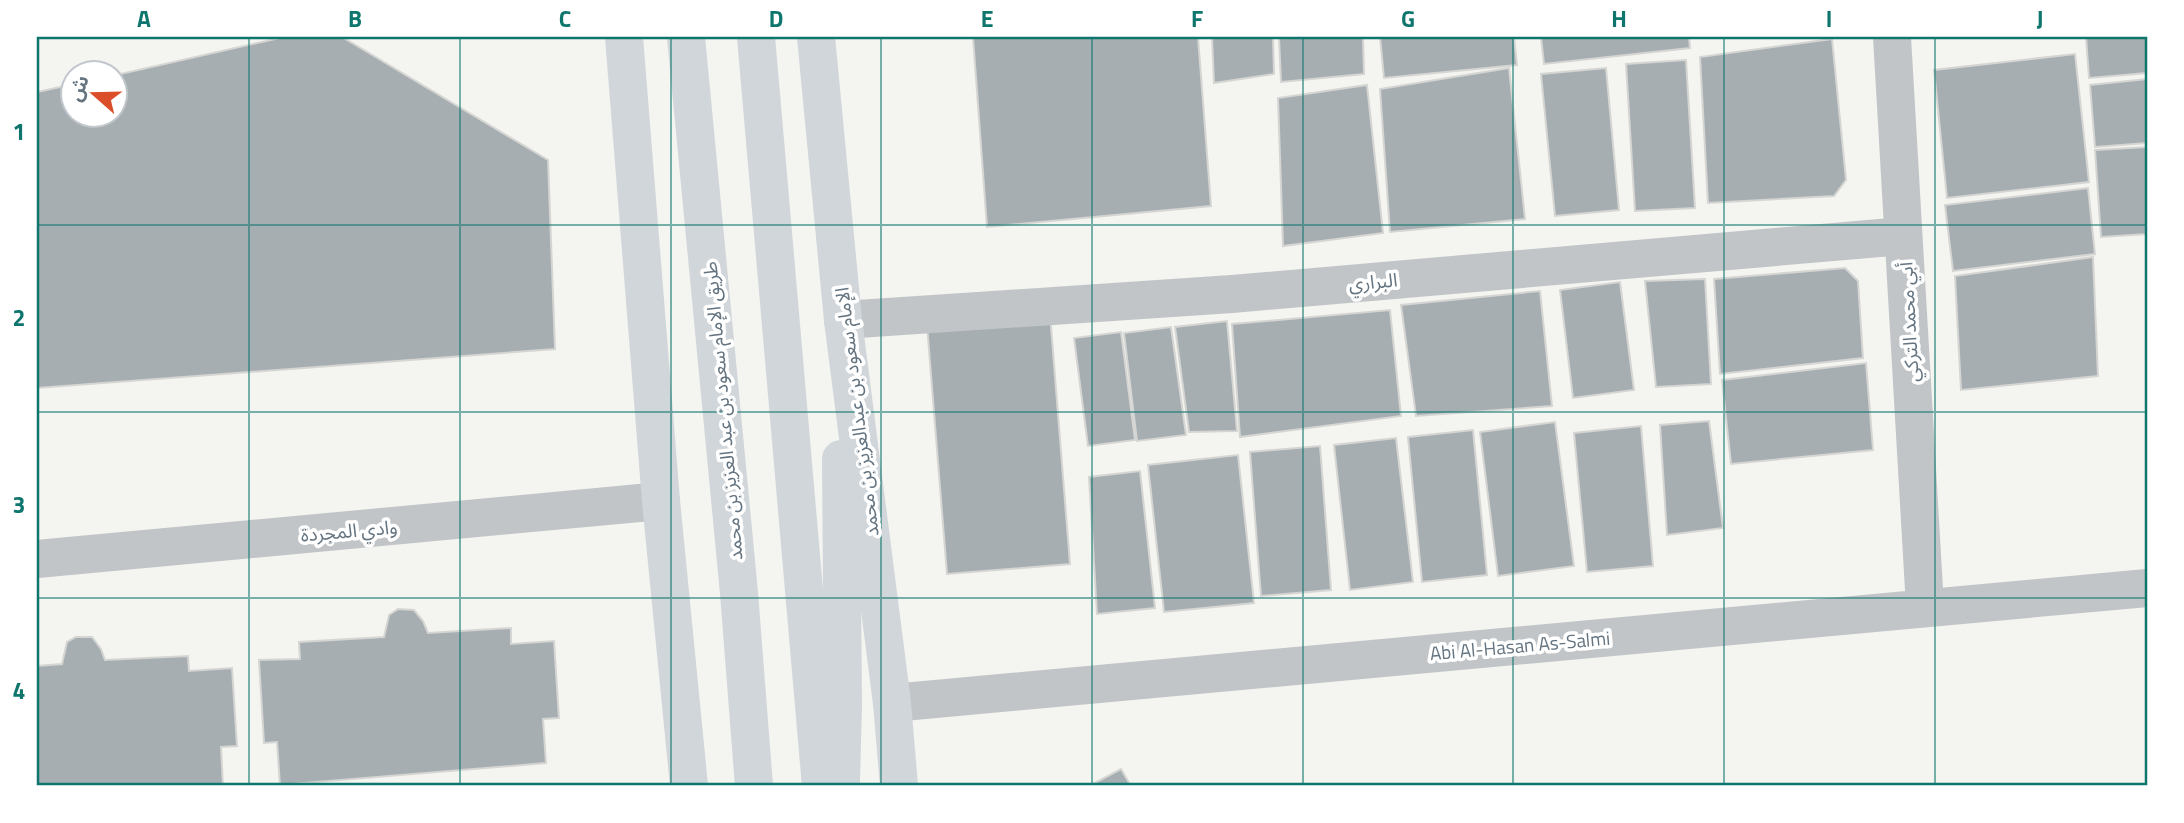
<svg xmlns="http://www.w3.org/2000/svg" width="2184" height="823" font-family="'Titillium Web','Noto Sans Arabic',sans-serif">
	<style>
		.building { fill: #a6aeb2; stroke: #d5d5d3; stroke-width: 2 }
		.lines { fill: none; stroke-linecap: round; stroke-linejoin: round }
		.minor { stroke: #c2c5c8; stroke-width: 38 }
		.major { stroke: #d1d6da; stroke-width: 38 }
		.grid { fill: none; stroke: #0f766e; stroke-width: 2; stroke-opacity: 0.55 }
		.labels { text-anchor: middle; dominant-baseline: central; stroke-width: 7; stroke-linejoin: round; paint-order: stroke }
		.street-label { font-size: 19px; fill: #647480; stroke: #fff }
		.neatline { fill: none; stroke: #0f766e; stroke-width: 2.5 }
		.grid-label { font-size: 23px; text-anchor: middle; font-weight: bold; fill: #0f766e }
	</style>
	<rect width="100%" height="100%" fill="#f4f4f0"/>
	<path class="building" d="M284 37H342L548 160 555 349 37 388V92L74 84V116H116V75Z
		M973 37H1198L1211 206 987 227Z
		M1212 37H1273L1274 74 1214 83Z
		M1279 37H1363L1364 74 1281 82Z
		M1380 37H1514L1517 65 1384 78Z
		M1541 37H1689L1690 48 1544 64Z
		M2086 37H2147V73L2089 78Z
		M1832 39 1846 180 1834 196 1708 203 1700 57Z
		M2075 54 2089 182 1947 198 1934 70Z
		M1686 60 1695 208 1635 211 1626 64Z
		M1509 68 1525 219 1390 232 1380 89Z
		M1606 68 1619 210 1555 216 1541 74Z
		M2147 79V143L2095 147 2090 85Z
		M1367 85 1383 233 1283 246 1278 98Z
		M2147 147V234L2101 237 2095 150Z
		M2088 188 2095 254 1953 271 1945 205Z
		M2093 257 2098 376 1961 390 1955 276Z
		M1845 268 1858 281 1863 358 1720 374 1714 279Z
		M1705 279 1711 384 1656 387 1645 281Z
		M1620 282 1634 390 1573 398 1560 290Z
		M1540 291 1552 406 1416 416 1401 305Z
		M1390 310 1401 416 1240 437 1232 324Z
		M1050 314 1070 564 947 574 927 325Z
		M1227 321 1237 431 1189 432 1175 327Z
		M1171 327 1186 435 1137 441 1124 333Z
		M1121 332 1135 440 1088 446 1074 338Z
		M1866 363 1873 450 1731 464 1722 380Z
		M1709 421 1723 528 1667 535 1660 425Z
		M1555 422 1574 566 1498 576 1480 432Z
		M1641 426 1653 566 1587 572 1574 433Z
		M1473 430 1487 575 1422 582 1408 437Z
		M1396 438 1413 582 1350 590 1334 445Z
		M1320 446 1331 590 1261 596 1250 452Z
		M1238 455 1254 603 1164 612 1148 465Z
		M1140 471 1155 608 1097 614 1089 477Z
		M398 609 414 610 423 621 428 633 511 628V644L554 641 559 718 543 719 546 763 280 785 277 742 264 743 259 660 300 659 299 642 384 637 389 615Z
		M76 637H92L101 649 105 660 188 656 189 671 232 668 237 746 221 747 223 786H37V666L62 664 67 642Z
		M1121 769 1131 786H1089Z"/>
	<g class="lines">
		<path class="minor" d="M1892 37 1925 607
			M843 320 1232 294 1903 236
			M37 559 661 501
			M892 703 2147 588"/>
		<path class="major" d="M624 37 661 501 689 786
			M686 37 739 593 754 786
			M756 37 821 786
			M816 37 843 320 892 703 899 786
			M841 459 843 706 841 781"/>
	</g>
	<path class="grid" d="M249 37V786M460 37V786M671 37V786M881 37V786M1092 37V786M1303 37V786M1513 37V786M1724 37V786M1935 37V786M37 225H2147M37 412H2147M37 598H2147"/>
	<g class="labels">
		<g class="street-label">
			<text transform="translate(1373 281) rotate(-5)">البراري</text>
			<text transform="translate(1908 322) rotate(-93)">أبي محمد التركي</text>
			<text transform="translate(722 411) rotate(-95)">طريق الإمام سعود بن عبد العزيز بن محمد</text>
			<text transform="translate(856 412) rotate(-97)">الإمام سعود بن عبدالعزيز بن محمد</text>
			<text transform="translate(349 530) rotate(-5)">وادي المجردة</text>
			<text transform="translate(1520 645) rotate(-5)">Abi Al-Hasan As-Salmi</text>
		</g>
	</g>
	<rect width="2184" height="823" fill="none" stroke="#ffffff" stroke-width="77"/>
	<g transform="translate(94 94) rotate(290)"><circle r="33" fill="#ffffff" stroke="#c1c7cc" stroke-width="2"/>
	<path d="M0-5L12 26L0 18L-12 26Z" fill="#da4e2a"/>
	<text y="-10" font-size="19" font-weight="bold" text-anchor="middle" fill="#647480">ش</text>
	</g>
	<rect x="38" y="38" width="2108" height="746" class="neatline"/>
	<g class="grid-label">
		<text x="144" y="27">A</text>
		<text x="355" y="27">B</text>
		<text x="565" y="27">C</text>
		<text x="776" y="27">D</text>
		<text x="987" y="27">E</text>
		<text x="1197" y="27">F</text>
		<text x="1408" y="27">G</text>
		<text x="1619" y="27">H</text>
		<text x="1829" y="27">I</text>
		<text x="2040" y="27">J</text>
		<text x="19" y="140">1</text>
		<text x="19" y="326">2</text>
		<text x="19" y="513">3</text>
		<text x="19" y="699">4</text>
	</g>
</svg>
